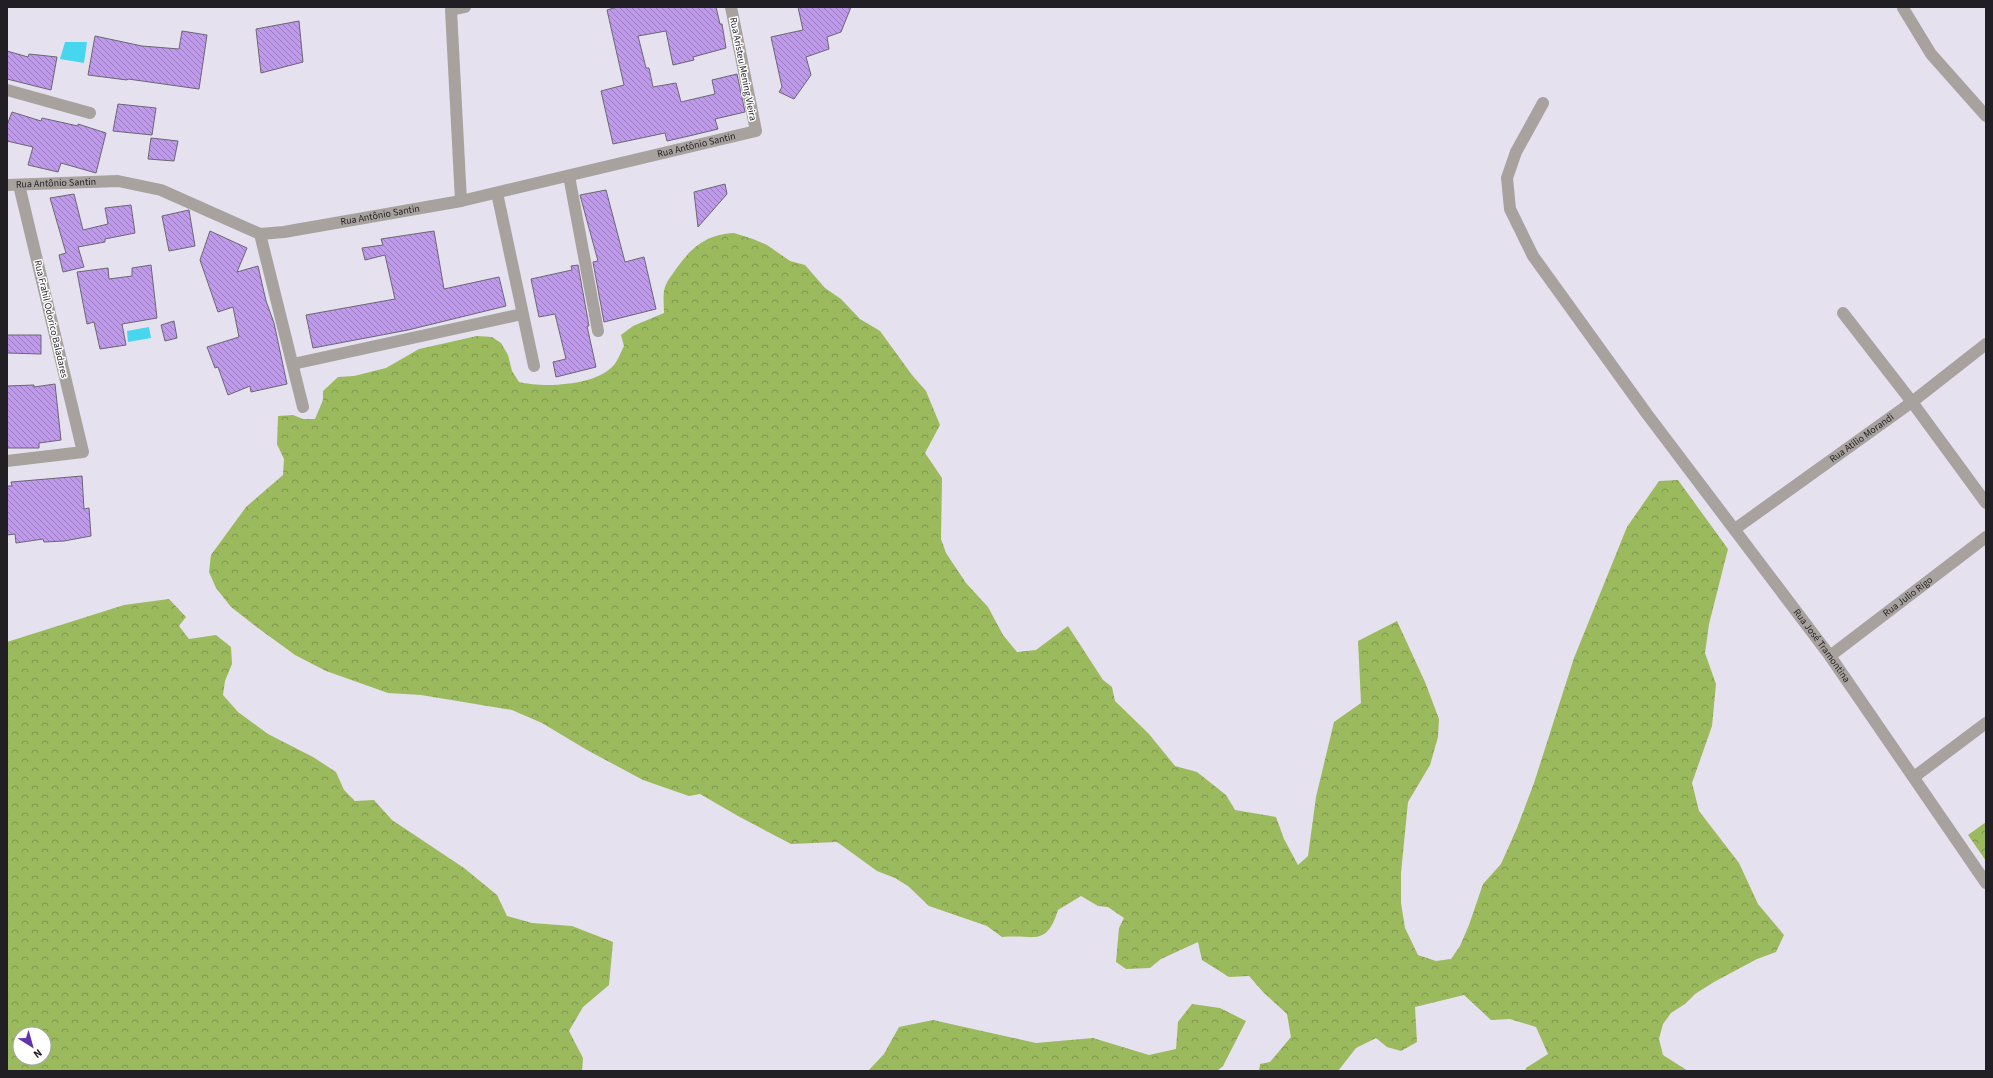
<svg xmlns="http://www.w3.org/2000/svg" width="1993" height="1078" font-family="'Source Sans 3',sans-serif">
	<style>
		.forest { fill: url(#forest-crowns); fill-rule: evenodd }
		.water { fill: #46d7ee }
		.building { fill: url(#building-back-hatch); stroke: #6b6672 }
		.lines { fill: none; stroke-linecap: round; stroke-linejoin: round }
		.minor { stroke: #a7a29d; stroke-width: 12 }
		.labels { text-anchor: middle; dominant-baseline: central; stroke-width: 3; stroke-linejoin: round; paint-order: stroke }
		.street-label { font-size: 10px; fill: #211f24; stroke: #fff }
	</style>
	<defs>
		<pattern id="forest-crowns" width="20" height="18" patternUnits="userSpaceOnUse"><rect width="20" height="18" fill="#9bb95d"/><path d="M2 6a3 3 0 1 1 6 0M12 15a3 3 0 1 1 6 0" fill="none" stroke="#7e964d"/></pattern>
		<pattern id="building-back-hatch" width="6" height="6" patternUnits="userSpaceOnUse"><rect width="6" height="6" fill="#be99ec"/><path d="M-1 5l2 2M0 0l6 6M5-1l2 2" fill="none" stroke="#9a7cbf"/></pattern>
	</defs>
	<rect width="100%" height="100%" fill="#e6e1ef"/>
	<path class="forest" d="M734 233 753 239 767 245 790 261 805 265 825 288 841 299 860 319 880 331 912 375 926 391 940 425 925 453 942 478 941 539 946 553 966 583 988 607 1003 635 1017 652 1036 650 1068 626 1103 680 1112 687 1115 701 1149 734 1175 766 1197 772 1226 795 1235 810 1276 817 1284 839 1298 865 1308 856 1316 797 1334 722 1361 703 1358 641 1397 621 1425 682 1439 719 1438 737 1430 765 1408 802 1401 873V903L1405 928 1418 955 1436 961 1451 959 1460 946 1469 925 1483 884 1501 864 1517 828 1534 783 1574 658 1627 527 1659 481 1678 480 1728 549 1709 624 1705 653 1716 684 1712 726 1692 783 1699 811 1739 863 1758 904 1784 935 1776 952 1757 959 1714 982 1695 994 1685 1004 1671 1013 1663 1024 1659 1039 1663 1055 1688 1071H1525L1526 1068 1548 1054 1536 1027 1510 1019 1491 1020 1464 995 1415 1007 1417 1042 1401 1051 1387 1047 1376 1038 1356 1048 1338 1071H1259L1260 1064 1270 1062 1291 1037 1287 1014 1264 993 1249 976 1229 977 1202 960 1198 942 1161 959 1150 968 1126 969 1116 962 1119 928 1124 918 1108 907 1098 906 1081 896 1058 910C1046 948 1034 934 1002 937L987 926 929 906 908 886 895 878 877 871 837 842 791 844 738 816 700 794 689 796 643 780 587 750 542 723 512 710 421 695 388 693 326 671 295 655 258 628 231 607 216 588 209 572 211 555 246 507 283 475 284 459 277 444 278 416 293 415 303 419H315L323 400V391L338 377 354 376 386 368 419 349 477 336 492 337 501 343 508 355 512 371 519 382C544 388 596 386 614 365 618 360 621 352 624 346L621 335 633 326 664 313C664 306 663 297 664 291 666 281 671 277 676 269 692 247 705 235 734 233Z
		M169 599 186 617 179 626 189 639 216 635 231 647 232 664 225 681 223 695 238 712 268 734 313 757 336 772 344 790 355 801 374 800 392 820 464 868 497 895 507 916 532 923 572 926 613 942 609 985 583 1007 569 1031 583 1058 582 1071H7V642L124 605ZM20 1034H44V1058H20Z
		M1986 822V861L1968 835Z
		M1192 1004 1220 1008 1246 1021 1223 1066 1217 1071H868L884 1054 899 1027 933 1020 1036 1043 1093 1038 1149 1055 1176 1049 1178 1022Z"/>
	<path class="water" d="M65 42H87L84 63 60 59Z
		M149 327 151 338 128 342 127 331Z"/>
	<path class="building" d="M617 7H716L720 24H722L726 48 693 57 694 60 673 65 666 31 638 36 646 68H649L653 87 676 83 681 102 715 94 712 80 737 74 745 112 715 119 718 129 689 136 667 141 665 133 613 144 601 91 624 85 607 10Z
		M798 7H851L841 32 827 37 829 49 806 57 811 75 794 99 779 92 782 87 771 37 803 30Z
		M299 21 303 62 261 73 256 29Z
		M182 31 207 35 199 89 128 79 127 80 88 75 95 36 142 46 179 49Z
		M7 51 28 57 29 54 57 57 51 90 7 79Z
		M118 104 156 108 152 135 113 131Z
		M12 112 41 121 42 118 78 126V124L106 133 96 173 61 163 58 172 28 165 33 147 7 141V125Z
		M151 138 178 141 174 161 148 159Z
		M725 184 727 194 698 227 694 192Z
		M606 190 625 262 644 257 656 309 604 322 593 262 598 261 580 195Z
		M74 194 83 230 108 224 105 208 131 205 135 233 105 239V242L78 247 84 267 63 272 59 255 66 253 50 198Z
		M189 210 195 246 169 251 162 216Z
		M210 231 247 248 237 272 258 266 266 301 274 323 287 384 251 392 250 386 228 395 218 367 215 368 207 347 239 337 233 307 218 312 200 260Z
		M434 231 444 289 499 277 506 306 408 330 313 348 306 315 395 299 385 255 365 260 362 248 383 245 381 239Z
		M151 265 157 318 122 324 126 345 100 349 94 322 87 324 77 272 108 268 109 279 132 276V268Z
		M578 265 589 326H587L596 367 556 377 553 362 566 359 555 314 539 317 531 279 572 270 571 266Z
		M174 321 177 338 165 341 161 325Z
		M7 335H41V354L7 353Z
		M55 384 61 440 39 443V448H7V386L34 385V387Z
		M82 476 84 509 89 508 91 536 64 541 44 542 43 539 16 543 15 534 7 535V486H12L11 482Z"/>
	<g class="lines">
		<g class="minor">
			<path d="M1903 8 1931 54 1986 116"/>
			<path d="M7 90 90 113"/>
			<path id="s1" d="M1543 103 1516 152 1507 178 1510 209 1533 256 1647 414 1830 656 1986 883"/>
			<path d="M569 176 598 331"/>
			<path id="s2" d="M7 185 118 181 161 190 260 234 284 232 461 201 756 131 731 7"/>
			<path d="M497 193 534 366"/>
			<path d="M461 201 451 10 465 7"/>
			<path d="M260 234 303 407"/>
			<path d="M1843 313 1912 402 1986 503"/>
			<path d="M293 364 522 314"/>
			<path d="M7 461 83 452 19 185"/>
			<path id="s3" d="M1735 529 1912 402 1986 344"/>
			<path id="s4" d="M1830 656 1986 537"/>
			<path d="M1914 777 1986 723"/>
		</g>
	</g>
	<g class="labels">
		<g class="street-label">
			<text transform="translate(743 69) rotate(79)">Rua Aristeu Mening Vieira</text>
			<text stroke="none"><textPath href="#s2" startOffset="709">Rua Antônio Santin</textPath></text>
			<text stroke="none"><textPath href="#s2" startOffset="49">Rua Antônio Santin</textPath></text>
			<text stroke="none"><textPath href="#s2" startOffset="385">Rua Antônio Santin</textPath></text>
			<text transform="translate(51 319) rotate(77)">Rua Frahil Odorico Baladares</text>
			<text stroke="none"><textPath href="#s3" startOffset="156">Rua Atilio Morandi</textPath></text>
			<text stroke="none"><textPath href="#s4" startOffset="98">Rua Julio Rigo</textPath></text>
			<text stroke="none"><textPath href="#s1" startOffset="652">Rua José Tramontina</textPath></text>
		</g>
	</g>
	<rect width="1993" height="1078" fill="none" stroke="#211f24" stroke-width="16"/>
	<g transform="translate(32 1046) rotate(143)"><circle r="19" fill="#ffffff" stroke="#a6a5a7"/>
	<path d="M0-3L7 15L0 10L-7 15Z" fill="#6134ab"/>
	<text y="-6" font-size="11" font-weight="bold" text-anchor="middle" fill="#211f24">N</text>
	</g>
</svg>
